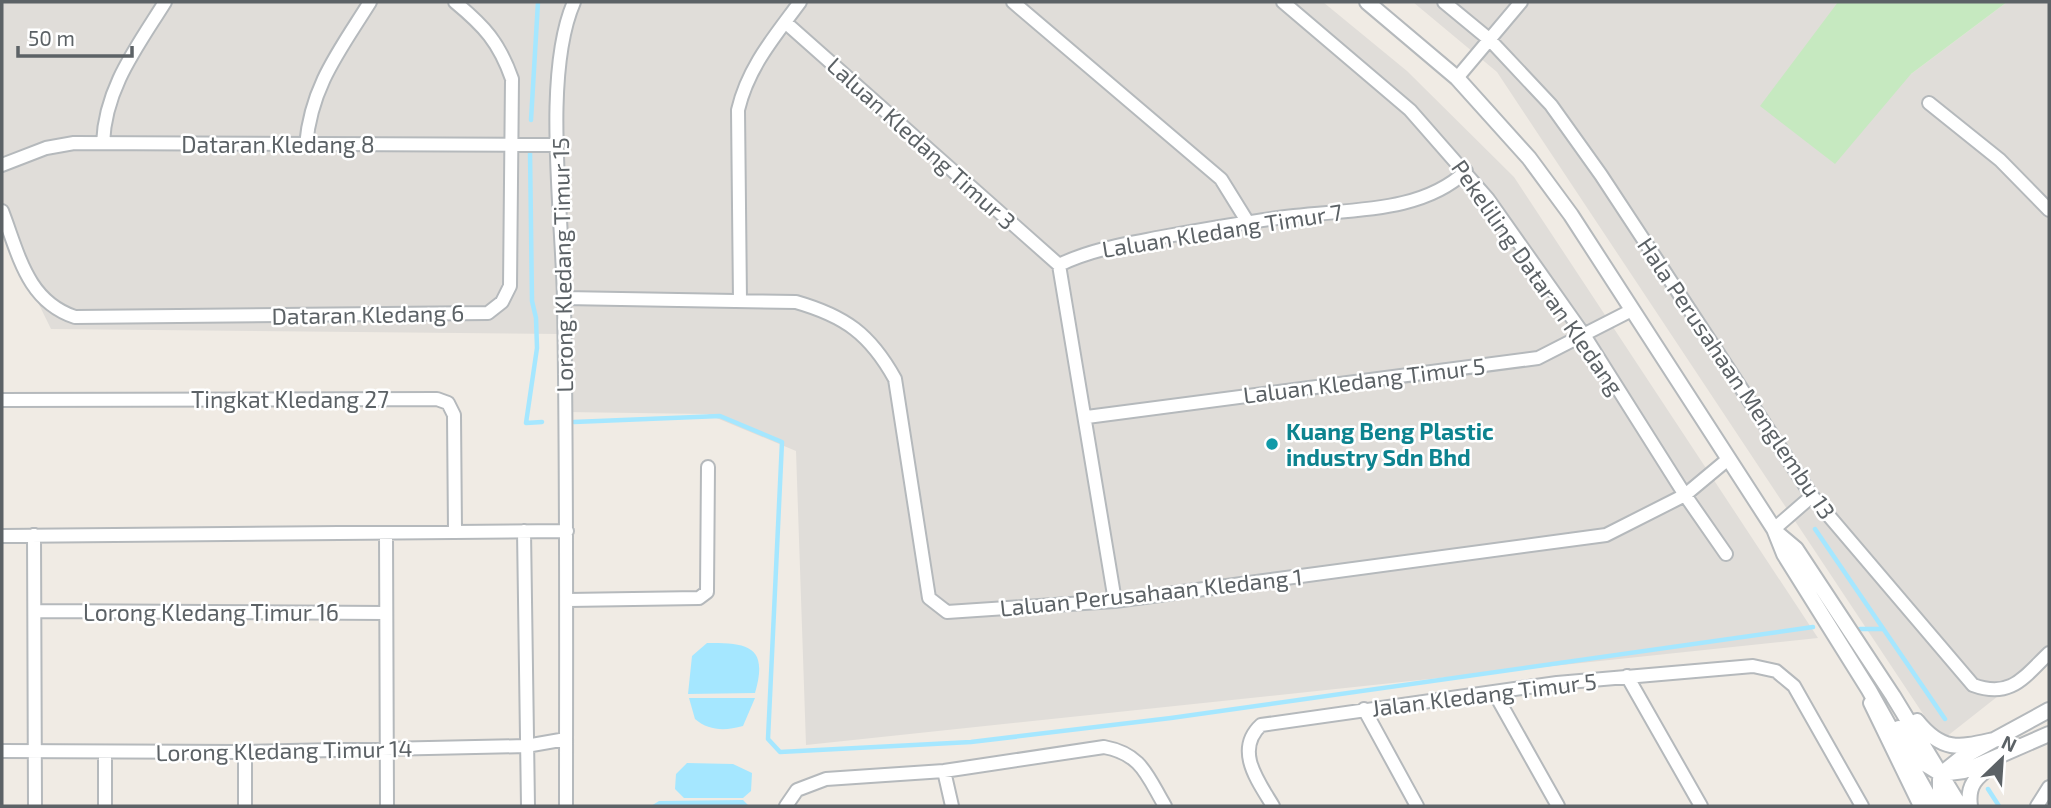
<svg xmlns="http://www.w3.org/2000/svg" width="2051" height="808" font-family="'Exo 2',sans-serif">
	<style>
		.industrial { fill: #e0ddd9 }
		.green { fill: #c6e9c0 }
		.water { fill: #a5e7ff }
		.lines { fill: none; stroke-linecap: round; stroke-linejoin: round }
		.stream { stroke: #a5e7ff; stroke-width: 4.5 }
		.minor-casing { stroke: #b5b9bc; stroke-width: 16 }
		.tertiary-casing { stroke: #b5b9bc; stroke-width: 18 }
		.minor { stroke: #fff; stroke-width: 12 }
		.tertiary { stroke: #fff; stroke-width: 14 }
		.culture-dot { fill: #0f9aa8; stroke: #fff; stroke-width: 2.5 }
		.labels { text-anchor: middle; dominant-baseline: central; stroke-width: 5; stroke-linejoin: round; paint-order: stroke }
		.street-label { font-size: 23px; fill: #5c6266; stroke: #fff }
		.culture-label { font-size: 23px; font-weight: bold; fill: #0d838f; stroke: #fff; text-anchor: start }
	</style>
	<rect width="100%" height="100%" fill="#f0ebe4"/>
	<path class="industrial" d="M2 2H1323L1407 71 1514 177 1818 638 806 745 796 451 707 414 565 412 560 334 51 329 2 229Z
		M1413 2H1838L1911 74 2007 2H2049V656L1941 741 1497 72Z"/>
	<path class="green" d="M1838 2H2007L1911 74 1835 164 1760 106Z"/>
	<path class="water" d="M707 643C747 643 769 645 755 693L688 694 692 656Z
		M689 698H755L743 726C725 731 709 731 695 719Z
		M687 763 733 764 752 773 751 791 743 798H684L675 789 676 774Z
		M743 800 749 806H651L659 801Z"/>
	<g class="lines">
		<path class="stream" d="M531 120 538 2
			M530 151 532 301 536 318 537 348 526 423 542 422
			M574 422 720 416 782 442 768 739 780 752 971 742 1171 718 1813 627
			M1815 529 1945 719
			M1860 629H1883
			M1988 789 1999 806"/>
		<g class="minor-casing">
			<path id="minor" d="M1013 2 1221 179 1247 221
				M1283 2 1410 110 1488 199 1584 335 1685 495 1726 554
				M1444 2 1490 40 1551 105 1601 175 1812 496 1973 685C2011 699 2024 677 2049 653
				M785 22 1059 265
				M1457 78 1521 2
				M1929 103 2000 160 2049 210
				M103 143C105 88 137 47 165 2
				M306 145C311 86 340 50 370 2
				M2 165 46 148 74 143 558 145
				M2 211C19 255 27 301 75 317L488 313 502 302 510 286 512 79C499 42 484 26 455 2
				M564 298 796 302C845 316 870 334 895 379L929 598 947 612 1115 601 1606 535 1685 495 1727 460
				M740 301 738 110C748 67 775 36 800 2
				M2 400 437 399 448 403 454 415 455 531
				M1087 417 1538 358 1632 310
				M1774 529 1812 496
				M524 531 528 806
				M386 533 387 806
				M34 535 35 806
				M2 536 567 531
				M568 600 699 598 707 592 708 467
				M1115 601 1059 265C1092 249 1126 244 1162 237 1206 229 1249 221 1294 216 1351 209 1422 213 1466 171
				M35 611 386 613
				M1627 676 1701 806
				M1494 692 1558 806
				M1870 703 1920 806
				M1364 709 1417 806
				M2 751 245 752 526 746 566 739
				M105 752V806
				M944 771 952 806
				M245 806V752
				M566 806C566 638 567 470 564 302 563 219 542 75 574 2
				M786 806 797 790 826 779 944 771 1104 747C1142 754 1147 776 1165 806
				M1273 806C1258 781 1234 750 1261 725L1557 683 1753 666 1776 671 1794 686 1862 806
				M2037 806 2049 787"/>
		</g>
		<g class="tertiary-casing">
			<path id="tertiary" d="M1367 2 1457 78 1529 158 1571 215 1774 529 1784 554 1869 690 1934 806
				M1777 533 1796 549 1893 696 1960 806
				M1917 721C1945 756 1964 746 2003 738
				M1899 728 1920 761 1941 774 1964 771 2049 734
				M1941 774 1961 758 2049 710
				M1940 779V790L1946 806
				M1970 806C1967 785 1976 777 1993 765"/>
		</g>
		<use href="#minor" class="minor"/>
		<use href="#tertiary" class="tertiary"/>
	</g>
	<circle class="culture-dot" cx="1272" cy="444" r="7"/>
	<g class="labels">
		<g class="street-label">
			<text transform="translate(922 143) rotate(42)">Laluan Kledang Timur 3</text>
			<text x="278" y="144">Dataran Kledang 8</text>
			<text transform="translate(1222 230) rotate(-9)">Laluan Kledang Timur 7</text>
			<text transform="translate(562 265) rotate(-91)">Lorong Kledang Timur 15</text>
			<text transform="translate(1538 277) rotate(55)">Pekeliling Dataran Kledang</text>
			<text transform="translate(368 314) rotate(-1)">Dataran Kledang 6</text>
			<text transform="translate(1737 378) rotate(56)">Hala Perusahaan Menglembu 13</text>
			<text transform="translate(1364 380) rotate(-7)">Laluan Kledang Timur 5</text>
			<text x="290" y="399">Tingkat Kledang 27</text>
			<text transform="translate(1151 592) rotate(-6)">Laluan Perusahaan Kledang 1</text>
			<text x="211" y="612">Lorong Kledang Timur 16</text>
			<text transform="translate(1484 694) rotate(-7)">Jalan Kledang Timur 5</text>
			<text transform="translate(284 750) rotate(-1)">Lorong Kledang Timur 14</text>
		</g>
		<g class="culture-label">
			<text x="1286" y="431">Kuang Beng Plastic<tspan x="1286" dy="26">industry Sdn Bhd</tspan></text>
		</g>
	</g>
	<rect width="2051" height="808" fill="none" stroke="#5c6266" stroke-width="7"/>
	<g transform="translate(2002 759) rotate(25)" stroke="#ffffff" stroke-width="5" paint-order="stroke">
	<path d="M0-5L12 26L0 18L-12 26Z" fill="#5c6266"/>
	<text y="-10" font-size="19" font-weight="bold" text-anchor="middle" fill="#5c6266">N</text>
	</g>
	<path d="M18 46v10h114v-10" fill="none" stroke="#5c6266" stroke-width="3.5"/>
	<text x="28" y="46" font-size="21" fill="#5c6266" stroke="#ffffff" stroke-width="5" paint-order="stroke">50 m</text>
</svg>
